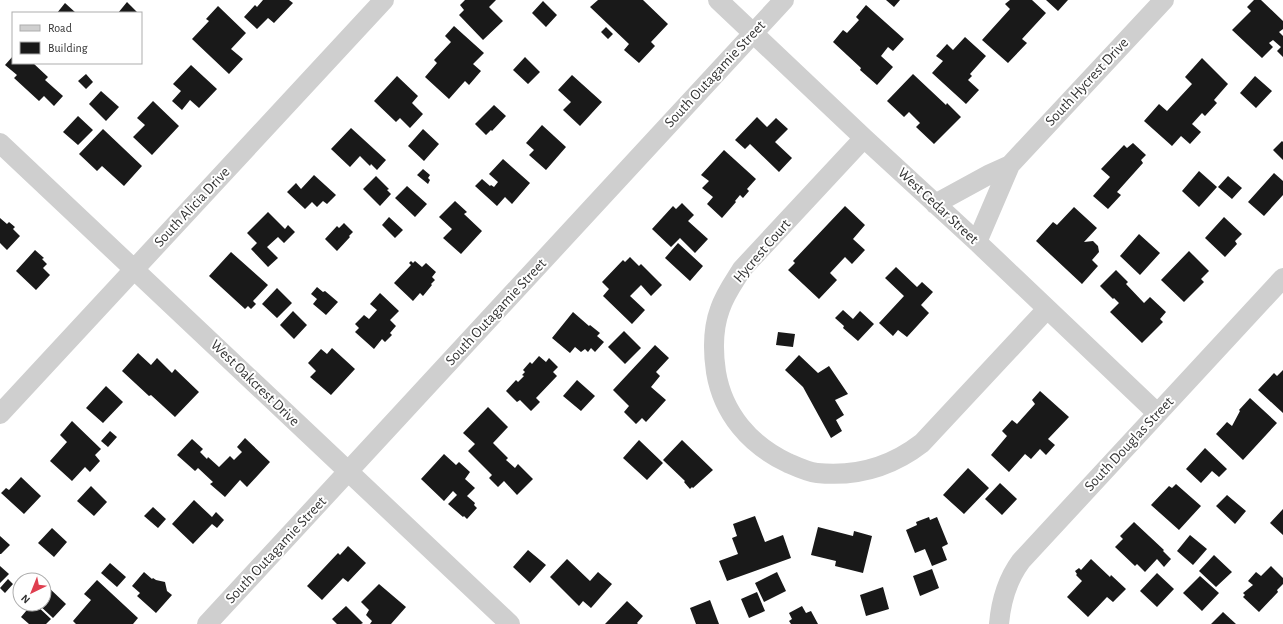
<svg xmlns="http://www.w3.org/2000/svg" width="1283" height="624" font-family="'Alegreya Sans',sans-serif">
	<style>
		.building { fill: #191919 }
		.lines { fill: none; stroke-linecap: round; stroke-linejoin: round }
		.minor { stroke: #cfcfcf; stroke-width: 20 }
		.labels { text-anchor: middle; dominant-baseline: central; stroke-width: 4; stroke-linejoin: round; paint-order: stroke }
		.street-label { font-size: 15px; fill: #323232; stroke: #fff }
	</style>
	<rect width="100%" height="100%" fill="#fff"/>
	<path class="building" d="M263 0H289L293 3 274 23 268 18 257 29 244 17 255 5 257 7Z
		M465 0H496L489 7 503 21 483 40 459 15 464 10 460 5Z
		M598 0H643L668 24 651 42 655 46 639 63 624 50 629 44 590 7Z
		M886 0H900L894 7Z
		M1010 0H1032L1046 13 1022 39 1027 43 1008 63 982 40 1010 9 1005 4Z
		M1046 0H1068L1058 11Z
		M1254 0H1261L1283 21V29L1279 32 1283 36V57L1277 51 1281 47 1273 40 1269 43 1273 47 1262 58 1232 30 1251 11 1247 7Z
		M543 1 557 15 546 27 532 13Z
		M127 2 138 13H118Z
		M65 3 76 13H57Z
		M866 5 904 39 893 51 888 47 881 56 893 67 877 85 860 70 861 68 833 42 843 30 847 33 859 20 856 17Z
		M218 6 246 33 231 49 243 59 229 74 192 39 209 21 206 19Z
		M454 26 484 53 473 64 481 71 469 85 465 81 449 99 425 77 437 63 434 60 451 42 445 36Z
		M606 27 613 34 608 39 601 32Z
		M965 37 986 56 970 74 972 76 968 80 979 90 966 104 932 73 943 61 936 56 947 44 953 50Z
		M13 56V63H33L48 77 45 80 63 96 54 106 44 96 39 101 14 78 17 75 5 65Z
		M525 57 540 72 528 84 513 70Z
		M1202 58 1228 84 1214 100 1217 103 1205 116 1202 113 1192 124 1201 132 1190 144 1181 136 1172 146 1144 121 1159 104 1167 111 1192 84 1185 77Z
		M191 65 217 89 199 108 190 100 182 110 172 101 181 91 173 84Z
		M86 74 93 82 86 89 78 81Z
		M913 74 946 105 947 103 961 117 934 144 916 127 920 123 909 112 904 117 887 101Z
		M572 75 602 102 580 126 563 110 571 102 558 90Z
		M397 76 418 96 412 103 423 114 410 128 400 118 396 122 374 101Z
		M1255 76 1272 91 1256 108 1240 93Z
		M101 91 119 107 106 121 89 104Z
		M153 101 179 126 152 155 133 137 145 125 137 118Z
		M494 105 506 116 492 131 491 130 486 135 475 124Z
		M78 116 93 130 78 145 63 132Z
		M757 117 767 127 776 118 788 129 775 142 792 158 779 172 750 144 745 149 735 140Z
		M542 125 566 147 546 170 529 155 534 150 526 143Z
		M351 128 386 160 377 170 371 164 370 166 360 156 350 167 331 149Z
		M103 129 142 166 124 186 102 166 97 171 79 154Z
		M423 129 439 144 424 161 408 146Z
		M1282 141 1283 142V160L1273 150Z
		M1133 143 1146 155 1141 160 1143 163 1117 192 1121 195 1108 209 1093 196 1110 177 1101 169 1124 145 1127 148Z
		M724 150 756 179 747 189 749 191 743 198 740 195 735 201 736 202 722 218 707 204 713 197 702 188 709 181 701 175Z
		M503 159 530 183 512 204 505 197 497 206 475 186 482 179 490 186 491 185 494 187 498 182 489 174Z
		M423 169 430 175 428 178 430 180 428 184 417 175Z
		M1199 171 1217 187 1199 207 1182 191Z
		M1274 173 1283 181V195L1264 216 1248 202Z
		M314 175 336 195 327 204 323 201 317 207 312 202 305 209 287 192 296 183 301 189Z
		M376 176 389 189 387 190 391 194 380 206 363 189Z
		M1228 176 1242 188 1232 199 1218 187Z
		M407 186 427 204 415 217 395 198Z
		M455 201 467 212 464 214 482 231 461 254 443 238 452 229 439 217Z
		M682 203 694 215 688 221 708 239 695 253 680 238 671 247 652 229 673 206 676 209Z
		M845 206 865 225 853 239 865 250 852 264 845 257 830 273 837 280 819 299 788 270 795 263 793 261Z
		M1074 207 1097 228 1084 242 1093 241 1098 246 1099 252 1092 260 1098 266 1082 284 1036 241 1053 222 1057 225Z
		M268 212 285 229 288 225 295 232 284 243 278 237 267 247 278 258 268 267 251 249 257 243 247 233Z
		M389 217 403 230 395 238 382 225Z
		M1224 217 1242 234 1235 241 1237 244 1225 257 1205 238Z
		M0 218 7 224 9 222 15 227 13 229 20 236 7 250 0 243Z
		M344 223 353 232 349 236 350 237 337 251 325 239 337 226 339 228Z
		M1139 234 1160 253 1140 275 1120 256Z
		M678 243 703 266 690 281 665 258Z
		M35 250 44 258 42 259 47 264 43 268 50 275 36 290 16 271Z
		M1189 251 1209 271 1201 279 1204 282 1184 302 1161 280Z
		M231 252 268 285 253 301 256 304 251 309 248 306 245 309 209 276Z
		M630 257 639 266 641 264 662 285 651 296 641 285 630 296 645 310 632 324 603 296 609 289 602 282 623 260 625 262Z
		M411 261 413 263 415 261 422 267 426 263 436 272 432 277 435 280 431 284 432 285 423 296 420 293 413 301 394 283 411 265 409 263Z
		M896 267 917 287 922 282 933 292 921 305 929 313 907 337 898 330 893 336 879 323 904 296 885 278Z
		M1116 270 1128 282 1126 284 1144 303 1150 297 1166 312 1160 319 1163 322 1142 343 1110 312 1119 303 1114 298 1113 299 1100 286Z
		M317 287 323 292 325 291 338 302 326 315 313 304 317 299 311 294Z
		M277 288 292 303 277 318 262 304Z
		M380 293 399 311 390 320 396 326 390 333 392 335 385 342 382 339 374 349 355 332 359 328 355 324 364 315 369 319 377 310 370 304Z
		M843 310 853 319 860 311 874 324 858 341 843 328 844 326 835 318Z
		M293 311 307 325 294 339 280 325Z
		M573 312 589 326 590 325 600 333 597 336 604 342 595 352 591 348 588 352 585 349 581 352 575 347 570 353 552 338Z
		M624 331 641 348 625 364 608 347Z
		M778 332 795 334 793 347 776 345Z
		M655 345 669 358 656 372 660 376 651 387 666 400 646 422 642 418 636 424 624 412 629 406 613 390Z
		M332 348 355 369 331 395 310 377 316 371 308 363 321 349 327 354Z
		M138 353 151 365 157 358 172 373 175 369 199 392 175 417 151 395 149 396 122 371Z
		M799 355 818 373 829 366 848 394 835 400 844 415 836 420 842 431 831 438 803 387 785 370Z
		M539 356 546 362 549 358 558 367 553 372 557 376 536 398 540 402 531 411 520 400 517 402 506 391 516 380 518 382 524 376 522 375 525 372 523 370 530 362 532 364Z
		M1283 370V413L1258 390 1274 373 1277 376Z
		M577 380 595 396 581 411 563 396Z
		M106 386 123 402 103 423 86 408Z
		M1040 391 1069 417 1048 439 1055 445 1046 455 1040 449 1031 459 1025 454 1009 472 991 455 1007 436 1002 431 1012 420 1017 424 1035 404 1032 400Z
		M1250 398 1277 423 1243 460 1216 434 1227 422 1232 426 1240 411 1239 410Z
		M488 407 508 427 493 443 508 458 506 460 515 468 518 464 533 479 517 495 504 481 498 487 489 478 492 475 468 451 475 444 463 433Z
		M72 421 101 449 95 455 100 461 90 472 85 467 72 481 50 461 67 442 60 435Z
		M110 431 117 437 108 447 101 441Z
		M245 438 270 462 247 487 240 480 225 497 210 484 213 482 198 468 195 471 177 455 192 439 203 449 200 452 207 459 208 457 219 467 230 456 234 460 242 452 237 447Z
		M639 440 663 463 647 480 623 458Z
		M682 440 713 470 693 488 692 487 690 489 684 482 685 481 663 460Z
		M1205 448 1227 469 1219 477 1212 471 1201 483 1186 469Z
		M444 454 456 465 459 462 470 472 465 479 475 488 467 496 475 503 474 505 477 508 467 519 464 516 463 517 448 504 457 495 453 491 444 501 421 479Z
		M968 468 989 488 964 514 943 495Z
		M21 477 41 496 24 514 1 493 6 488 9 490Z
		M1000 483 1017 499 1002 515 985 499Z
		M1176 484 1201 506 1179 530 1151 505 1169 486 1172 488Z
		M91 486 107 502 94 516 77 501Z
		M1227 495 1246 511 1235 524 1216 506Z
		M194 500 212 517 216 512 224 520 217 528 212 524 193 544 172 524Z
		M153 507 166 519 158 528 144 516Z
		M1283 509V535L1270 523Z
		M755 516 765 542 783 535 791 558 727 581 719 561 738 554 732 538 737 536 733 524Z
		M929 517 930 520 937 517 948 544 942 547 947 560 932 566 925 549 915 553 906 530 917 525 916 522Z
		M1134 522 1164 550 1163 551 1171 559 1164 567 1157 559 1145 572 1137 564 1135 566 1115 547 1123 539 1120 536Z
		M818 527 853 536 854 531 872 536 863 573 835 566 836 561 811 555Z
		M52 528 67 542 54 557 38 543Z
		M1190 535 1207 549 1193 565 1177 551Z
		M0 536 10 545 1 554H0Z
		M348 546 366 563 348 582 343 578 322 600 307 586 338 553 340 555Z
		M528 550 546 565 530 583 513 567Z
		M1214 555 1232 572 1216 587 1199 571Z
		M567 559 590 581 598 572 612 584 591 608 583 601 579 606 550 577Z
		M1091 559 1110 577 1111 575 1126 589 1113 602 1107 597 1088 617 1067 597 1082 581 1076 575 1077 574 1075 571 1079 568 1081 570Z
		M110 563 126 577 117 587 101 573Z
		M0 566 9 574 0 583Z
		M1271 566 1283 578V584L1277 590 1278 592 1259 612 1243 597 1245 595 1243 593 1253 585 1248 581 1256 572 1261 576Z
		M932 569 939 588 920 596 913 576Z
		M144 572 152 579 153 578 156 580 165 582 167 591 172 595 156 613 137 596 140 593 132 586Z
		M777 572 786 591 764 602 755 583Z
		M1157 573 1174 589 1157 607 1140 591Z
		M1200 576 1219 593 1202 611 1183 593Z
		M8 579 13 584 5 593 0 588Z
		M97 580 138 618 133 624H76L73 621 91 600 84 594Z
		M379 584 406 607 391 624H370L372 621 366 615 369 610 361 602Z
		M48 587 66 604 53 618 38 604H44V592Z
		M883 587 889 609 866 616 860 595Z
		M757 592 765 611 749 618 741 599Z
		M710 600 719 624H696L690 608Z
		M627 601 643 616 637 623 638 624H605Z
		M32 604H35L51 619 46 624H29L21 617Z
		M346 606 363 623 361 624H337L332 619Z
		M802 606 806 613 811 611 818 624H791L789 621 792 619 789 613Z
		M1223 612 1236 624H1211Z"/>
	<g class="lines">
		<path class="minor" d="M718 0 864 138 977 242 1157 413
			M864 138 742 269C734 282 725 294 720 309 713 328 713 352 716 372 723 414 750 445 788 463 797 467 807 472 817 473 856 477 891 467 922 443L1047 309
			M0 143 510 624
			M935 204 990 174 1010 165
			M977 242 1010 165 1164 0
			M0 414 384 0
			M207 624 784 0
			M999 624C1001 601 1007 580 1021 561L1283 278"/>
	</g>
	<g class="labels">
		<g class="street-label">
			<text transform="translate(715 74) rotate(-47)">South Outagamie Street</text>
			<text transform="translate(1087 82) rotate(-47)">South Hycrest Drive</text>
			<text transform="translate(938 206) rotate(43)">West Cedar Street</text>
			<text transform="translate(192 207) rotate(-47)">South Alicia Drive</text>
			<text transform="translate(762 251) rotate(-49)">Hycrest Court</text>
			<text transform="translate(496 312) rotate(-47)">South Outagamie Street</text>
			<text transform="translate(255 383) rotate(44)">West Oakcrest Drive</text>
			<text transform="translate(1129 444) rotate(-47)">South Douglas Street</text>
			<text transform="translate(276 550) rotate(-47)">South Outagamie Street</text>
		</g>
	</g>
	<rect x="12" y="12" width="130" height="52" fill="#ffffff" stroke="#adadad"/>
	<rect x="20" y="25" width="20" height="6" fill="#cfcfcf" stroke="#adadad"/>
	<text x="48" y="32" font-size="12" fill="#323232">Road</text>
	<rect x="20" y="42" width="20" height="12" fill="#191919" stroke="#adadad"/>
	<text x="48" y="52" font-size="12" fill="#323232">Building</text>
	<g transform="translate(32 592) rotate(223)"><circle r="19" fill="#ffffff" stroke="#adadad"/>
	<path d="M0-3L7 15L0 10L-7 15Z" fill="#df3e4f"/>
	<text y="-6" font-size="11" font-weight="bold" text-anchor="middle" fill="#323232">N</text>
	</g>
</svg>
